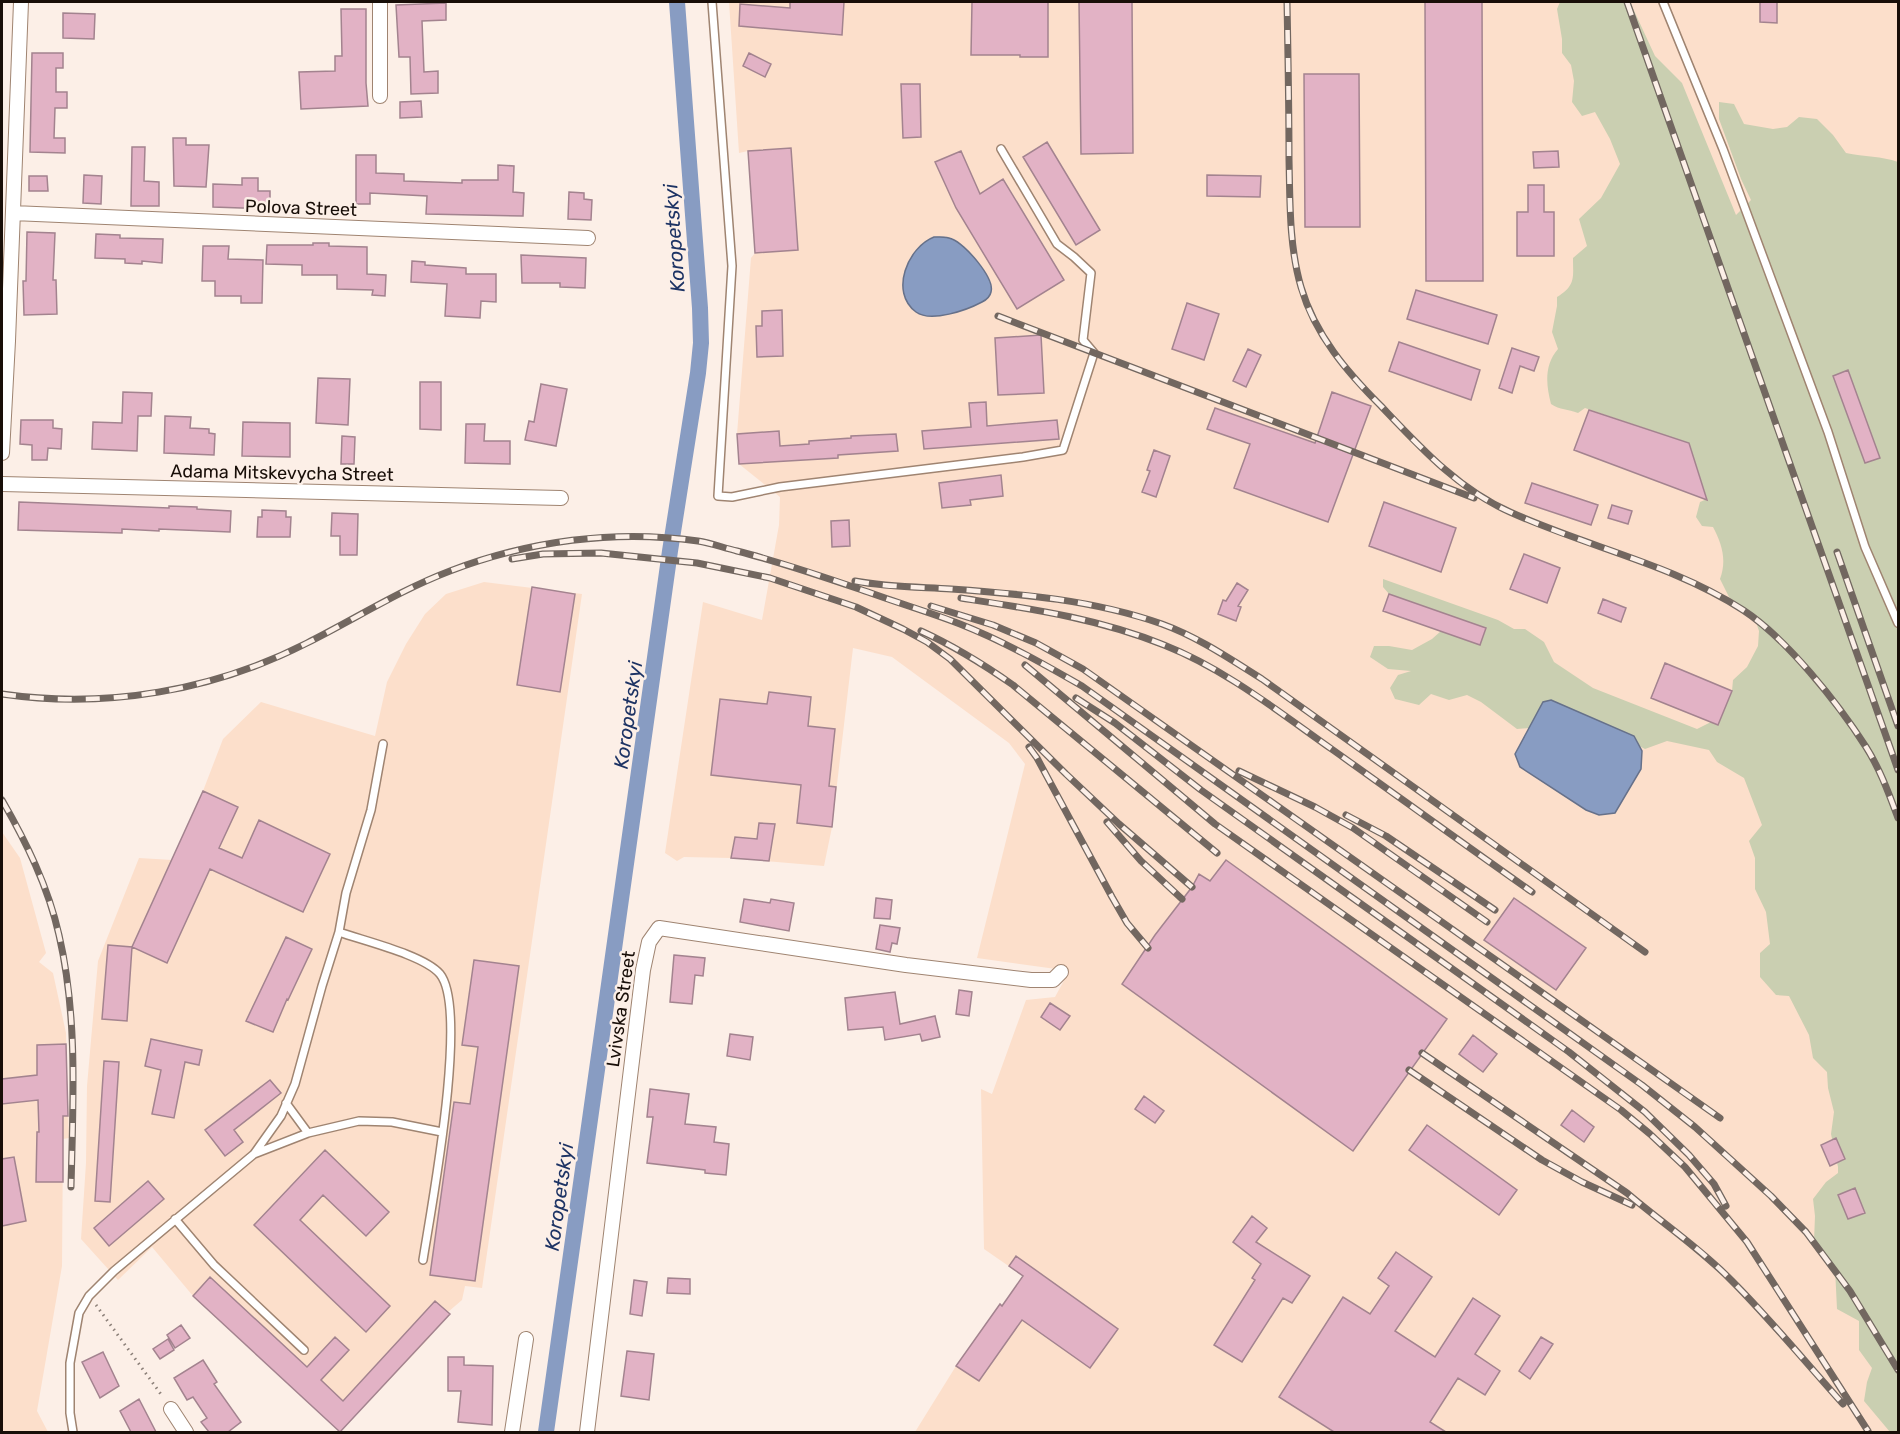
<svg xmlns="http://www.w3.org/2000/svg" width="1900" height="1434" font-family="Rubik,sans-serif">
	<style>
		.built { fill: #fcdfcb }
		.green { fill: #cacfb1 }
		.water { fill: #889cc2; stroke: #66718a; stroke-width: 1.5 }
		.lines { fill: none; stroke-linecap: round; stroke-linejoin: round }
		.canal { stroke: #889cc2; stroke-width: 16 }
		.building { fill: #e2b2c5; stroke: #a3838f; stroke-width: 1.5 }
		.service-casing { stroke: #9f8471; stroke-width: 10 }
		.minor-casing { stroke: #9f8471; stroke-width: 16 }
		.path { stroke: #8c8079; stroke-width: 3; stroke-dasharray: 1.5 4.5; stroke-linecap: butt }
		.service { stroke: #fff; stroke-width: 7 }
		.minor { stroke: #fff; stroke-width: 14 }
		.rail-casing { stroke: #726760; stroke-width: 7 }
		.rail { stroke: #fcefe7; stroke-width: 4.5; stroke-dasharray: 14; stroke-linecap: butt }
		.labels { text-anchor: middle; dominant-baseline: central; stroke-width: 5; stroke-linejoin: round; paint-order: stroke }
		.street-label { font-size: 18px; fill: #180e08; stroke: #fcefe7 }
		.water-label { font-size: 20px; font-style: italic; fill: #1d3364; stroke: #fcefe7 }
	</style>
	<rect width="100%" height="100%" fill="#fcefe7"/>
	<path class="built" d="M729 2H1898V1432H915L956 1366 1000 1304 1003 1306 1023 1276 984 1249 981 1089 992 1094 1026 1000 1055 997 1067 975 1056 969 977 958 1025 764 1009 743 892 657 853 648 832 827 824 866 731 858 684 857 677 861 665 853 703 602 762 620 779 525 780 497 739 464 737 434 751 258 755 253 748 151 739 153Z
		M484 582 582 594 482 1288 465 1286 462 1300 448 1312 429 1338 340 1432 193 1296 152 1247 118 1280 81 1239 86 1163 87 1086 98 961 139 858 172 860 203 791 223 739 261 702 375 736 387 682 406 644 425 614 446 594Z
		M2 832 20 858 46 953 39 962 53 973 66 1033 69 1138 63 1139 62 1266 37 1411 48 1432H2Z"/>
	<path class="green" d="M1560 2H1630L1655 56 1682 83 1736 215 1751 200 1741 179 1719 119V102L1734 104 1744 124 1773 129 1787 127 1799 117 1817 119 1833 135 1846 153C1864 157 1882 156 1898 162V1432H1890L1864 1401 1867 1382 1872 1368 1859 1350V1321L1837 1309 1835 1268 1814 1241 1815 1216 1813 1199 1826 1182 1838 1173V1167L1831 1134 1834 1112 1828 1088 1827 1072 1813 1058 1809 1035 1789 996 1776 995 1760 977V953L1770 944 1766 912 1755 889V858L1749 841 1762 825 1744 778 1717 762 1709 750 1667 741 1645 749 1639 746 1634 736 1543 703 1529 728 1517 729 1481 702 1467 695 1449 700 1431 694 1419 705 1395 699 1390 688 1398 675 1411 671 1388 669 1370 657 1374 646H1389L1412 650 1432 639 1441 631 1480 645 1486 629 1389 594 1383 587V579L1498 620 1514 629H1525L1544 642 1554 662 1593 688 1697 729 1711 722 1718 725 1732 691 1733 680 1747 667 1758 646 1759 631 1754 616 1729 597 1720 579C1727 560 1722 544 1713 527L1702 526 1696 517 1700 502 1707 499 1689 443 1585 408 1578 413C1568 409 1560 410 1551 404 1546 385 1544 365 1558 349L1552 332 1557 306V297C1576 285 1573 278 1573 258L1587 246 1579 219 1601 198 1620 164 1610 139 1595 112 1582 116 1572 102 1574 81 1571 65 1562 53V39L1557 9Z"/>
	<path class="water" d="M934 237C940 237 946 236 952 239 965 244 995 278 991 292 990 297 986 300 982 302 967 310 931 323 916 312 889 292 908 247 934 237Z
		M1551 700 1634 736 1642 751 1641 769 1615 813 1599 815 1586 810 1520 767 1515 754 1543 702Z"/>
	<g class="lines">
		<path class="canal" d="M546 1432 670 551 698 373 701 343 700 308 677 2"/>
	</g>
	<path class="building" d="M790 2H844L842 35 739 26 740 4 790 8Z
		M972 2H1048V57H1020V55H971Z
		M1079 2H1132L1133 153 1081 154Z
		M1425 2H1482L1483 281H1426Z
		M1760 2H1777V23L1760 22Z
		M446 3V20L422 21 424 72 438 71V93L411 94 410 57H399L396 5Z
		M341 9H366V83L368 106 301 109 299 72 335 71V56H342Z
		M63 13 95 14 94 39 63 38Z
		M32 53H63V68H56V92H67V108H55L54 138H65V153L30 152Z
		M749 53 771 64 765 77 743 66Z
		M1304 74H1359L1360 227H1305Z
		M901 84H920L921 137 903 138Z
		M421 101 422 117 400 118V102Z
		M173 138H186V145H209L206 187 174 186Z
		M1047 142 1100 230 1076 245 1023 157Z
		M132 147H145L144 181 159 182V206H131Z
		M791 148 798 250 755 253 748 151Z
		M961 151 980 194 1003 179 1064 280 1017 309 956 208 935 162Z
		M1558 151 1559 167 1534 168 1533 152Z
		M356 155H376V173L404 174V181L462 183V180H498V165L514 166 513 192 524 193 523 216 426 214 427 196 370 193V204H356Z
		M84 175 102 176 101 204 83 203Z
		M1207 175 1261 176 1260 197 1207 196Z
		M29 176H47L48 191H29Z
		M242 178H258V191H270V209L213 207V184L242 185Z
		M1528 185H1544V212H1554V256H1517V212H1528Z
		M569 192 584 193V199L592 200 591 220 568 219Z
		M27 232 55 233 53 280H56L57 314 24 315 23 281H26Z
		M96 234 120 235V238L163 239 162 263 142 261V264L125 263V259L95 258Z
		M313 243H329V246L367 247V274L386 275 385 296 372 295 373 290 337 289V275H302V265L266 264 267 245H313Z
		M203 246H229L228 259 263 260 262 303H241V296H215V281H202Z
		M521 255 586 258 585 288 560 287V283H522Z
		M412 261 425 262V265L466 268V274H496V302L481 301 480 318 445 316 447 284 411 282Z
		M1416 290 1497 315 1488 344 1407 319Z
		M1187 303 1219 314 1204 360 1172 349Z
		M782 310 783 356 757 357 756 326H762V311Z
		M1041 335 1044 393 998 395 995 338Z
		M1399 342 1480 370 1471 400 1389 371Z
		M1512 348 1539 357 1534 371 1520 366 1512 393 1499 388Z
		M1248 349 1261 355 1246 387 1233 381Z
		M1848 370 1880 458 1865 463 1833 376Z
		M318 378 350 379 348 425 316 423Z
		M420 382H441V430L420 429Z
		M541 384 567 389 556 446 525 440 529 421 534 422Z
		M123 392 152 393 151 416H138L137 451 92 449 93 422 122 423Z
		M1332 392 1371 406 1328 522 1234 488 1250 444 1207 429 1215 408 1315 443Z
		M986 402 987 426 1057 420 1059 439 924 449 922 431 971 427 969 403Z
		M1589 410 1689 443 1707 500 1574 450Z
		M165 416 191 417 190 428 209 429V433L215 434 214 455 164 453Z
		M21 420H53V428L62 429 61 449 48 448 47 460H32V445L20 444Z
		M243 422 290 423V457L242 456Z
		M466 424H485L484 441H510V464L465 463Z
		M779 431 780 446 809 444V441L851 438V436L896 434 898 451 838 455V458L739 464 737 434Z
		M342 436 355 437 354 464H341Z
		M1154 450 1170 456 1156 497 1142 492 1150 471 1147 470Z
		M1001 475 1003 496 970 500 971 505 942 508 939 483Z
		M1532 483 1598 505 1591 525 1525 503Z
		M19 502 169 508V506L197 507V509L231 511 230 532 159 529V531L122 529V533L18 530Z
		M1384 502 1456 528 1441 572 1369 546Z
		M1612 505 1632 511 1628 524 1608 518Z
		M262 510 286 511V517H291L290 537H257L258 517H262Z
		M332 513 358 514 357 555H340V536H331Z
		M849 520 850 546 832 547 831 521Z
		M1524 554 1560 568 1547 603 1510 589Z
		M1237 583 1248 590 1238 606 1241 607 1236 621 1218 614 1223 600 1226 601Z
		M532 587 575 594 560 692 517 685Z
		M1389 594 1486 628 1480 645 1383 611Z
		M1603 599 1626 608 1621 622 1598 613Z
		M1665 663 1732 691 1718 725 1651 698Z
		M769 692 811 697 808 726 835 729 829 786 836 787 832 827 797 823 801 785 711 775 720 699 767 704Z
		M203 791 238 807 219 848 242 858 259 820 330 854 303 912 210 869 167 963 132 947Z
		M759 823 775 824 769 861 731 858 735 837 757 839Z
		M1226 860 1447 1019 1353 1151 1122 984 1155 935 1192 887 1199 874 1210 881Z
		M876 898 892 900 890 919 874 918Z
		M1514 898 1586 948 1556 990 1484 940Z
		M744 899 770 903 771 899 794 903 789 931 740 922Z
		M880 925 900 928 897 944 892 943 890 952 876 949Z
		M286 937 312 949 288 1000 287 999 273 1032 246 1021Z
		M108 945 132 947 127 1021 102 1019Z
		M674 955 705 958 703 976 695 975 692 1004 670 1002Z
		M474 960 519 966 475 1281 430 1275 454 1102 470 1104 478 1047 462 1045Z
		M959 990 972 992 969 1016 956 1014Z
		M895 992 900 1024 935 1016 940 1037 922 1041 920 1034 885 1040 883 1027 848 1030 845 998Z
		M1050 1003 1070 1016 1060 1030 1041 1017Z
		M730 1034 753 1037 750 1060 727 1056Z
		M1473 1035 1497 1054 1483 1072 1459 1054Z
		M151 1039 202 1050 199 1065 185 1062 174 1118 152 1114 161 1070 145 1066Z
		M66 1044 68 1116H63V1182H36L37 1132H39L38 1100 2 1104V1079L37 1075V1045Z
		M104 1061 119 1062 110 1202 95 1201Z
		M270 1080 281 1093 234 1130 243 1142 225 1156 205 1130Z
		M650 1089 689 1094 685 1124 716 1127 714 1142 729 1144 726 1175 705 1173V1170L647 1163 653 1117H647Z
		M1144 1096 1164 1111 1155 1123 1135 1109Z
		M1572 1110 1594 1127 1584 1142 1561 1125Z
		M1427 1125 1517 1190 1499 1215 1409 1150Z
		M1836 1138 1845 1159 1830 1166 1821 1145Z
		M325 1150 389 1212 366 1236 323 1195 300 1220 390 1306 366 1332 254 1225Z
		M14 1157 26 1221 2 1226V1159Z
		M148 1181 164 1199 109 1246 94 1228Z
		M1855 1188 1865 1213 1848 1219 1838 1195Z
		M1252 1216 1267 1228 1256 1242 1310 1276 1292 1303 1283 1298 1242 1362 1214 1345 1255 1280 1252 1278 1261 1264 1233 1242Z
		M1396 1252 1432 1277 1395 1331 1435 1357 1473 1298 1500 1316 1475 1354 1500 1371 1485 1395 1458 1378 1430 1422 1446 1432H1334L1279 1397 1343 1297 1370 1314 1389 1286 1378 1278Z
		M1016 1256 1118 1329 1090 1368 1022 1320 979 1381 956 1366 1000 1304 1002 1306 1023 1276 1009 1266Z
		M210 1277 307 1367 335 1337 349 1350 321 1380 343 1401 435 1301 450 1314 340 1432 193 1296Z
		M668 1278 690 1279V1294L667 1293Z
		M634 1280 647 1282 642 1316 630 1314Z
		M181 1325 190 1338 175 1348 167 1335Z
		M1541 1337 1553 1344 1530 1379 1519 1371Z
		M168 1339 174 1350 160 1359 153 1349Z
		M627 1351 654 1354 649 1400 621 1396Z
		M103 1352 119 1386 100 1398 82 1362Z
		M448 1357H464V1365L493 1366 492 1425 458 1422 461 1391H448Z
		M203 1360 217 1382 214 1384 241 1422 228 1432H209L201 1422 207 1418 193 1397 187 1400 174 1378Z
		M139 1399 156 1432H131L120 1411Z"/>
	<g class="lines">
		<g class="service-casing">
			<path id="service" d="M712 2 732 266 718 496 732 497 780 487 1023 457 1063 450 1094 353 1083 340 1091 273 1074 257 1057 244 1001 149
				M1663 2 1723 149 1828 432 1865 547 1898 623
				M339 932 346 893 371 810 383 744
				M286 1103 308 1133
				M254 1154 281 1116 295 1084 322 986 339 932C364 941 424 955 440 974 469 1010 431 1209 423 1260
				M175 1219 214 1265 304 1350
				M73 1432 70 1413V1363L79 1313 89 1296 114 1271 254 1154 308 1133 359 1121 392 1122 442 1132"/>
		</g>
		<g class="minor-casing">
			<path id="minor" d="M380 2V96
				M13 213 588 238
				M2 453 8 341 21 2
				M2 484 561 498
				M171 1409 186 1432
				M512 1432 526 1339
				M587 1432 643 970 649 942 659 928 906 965 1031 980H1053L1061 972"/>
		</g>
		<path class="path" d="M96 1305 163 1397"/>
		<use href="#service" class="service"/>
		<use href="#minor" class="minor"/>
		<g class="rail-casing">
			<path id="rail" d="M1287 2C1288 54 1289 106 1289 159 1290 201 1289 246 1301 287 1315 335 1347 372 1381 406 1420 447 1458 489 1510 512 1587 547 1672 564 1743 610 1786 638 1838 703 1866 747 1880 769 1889 794 1898 818
				M1627 2 1898 770
				M998 316 1474 498
				M1837 552 1898 726
				M512 559 543 554 601 553 697 563 770 578 856 607 903 629 927 642 950 659 1066 774 1119 824 1192 887
				M855 581C887 587 919 587 951 589 1022 594 1094 600 1162 624 1198 637 1230 659 1262 679L1645 952
				M961 598C1031 609 1097 618 1164 645 1225 669 1279 712 1333 750 1399 797 1465 845 1532 892
				M931 606 993 625 1036 643 1083 669 1720 1118
				M921 631C954 646 983 664 1013 685L1217 853
				M1025 665 1215 824 1621 1110 1650 1134 1685 1167 1747 1242 1868 1431
				M2 694C106 709 213 691 307 643 355 619 400 590 450 571 528 541 615 529 698 541 711 543 724 548 737 551 781 562 824 577 868 592 898 603 929 612 960 624 1003 641 1042 663 1082 686L1642 1085 1695 1127 1771 1196 1806 1232 1850 1291 1898 1370
				M1076 698 1115 723 1201 790 1569 1052 1645 1112 1689 1155 1714 1184 1726 1206
				M1029 747 1037 758 1112 897 1127 923 1148 948
				M1239 771 1315 807 1353 828 1487 922
				M2 800C26 842 48 886 59 935 78 1017 73 1102 71 1187
				M1346 815 1386 836 1495 910
				M1107 822 1141 861 1182 899
				M1422 1053 1627 1193C1662 1223 1700 1248 1732 1281 1771 1320 1806 1363 1843 1404
				M1409 1070 1542 1160 1582 1182 1632 1205"/>
		</g>
		<use href="#rail" class="rail"/>
	</g>
	<g class="labels">
		<g class="street-label">
			<text transform="translate(301 208) rotate(2)">Polova Street</text>
			<text transform="translate(282 473) rotate(1)">Adama Mitskevycha Street</text>
			<text transform="translate(621 1009) rotate(-82)">Lvivska Street</text>
		</g>
		<g class="water-label">
			<text transform="translate(674 238) rotate(-94)">Koropetskyi</text>
			<text transform="translate(628 715) rotate(-82)">Koropetskyi</text>
			<text transform="translate(559 1197) rotate(-82)">Koropetskyi</text>
		</g>
	</g>
	<rect width="1900" height="1434" fill="none" stroke="#180e08" stroke-width="6"/>
</svg>
